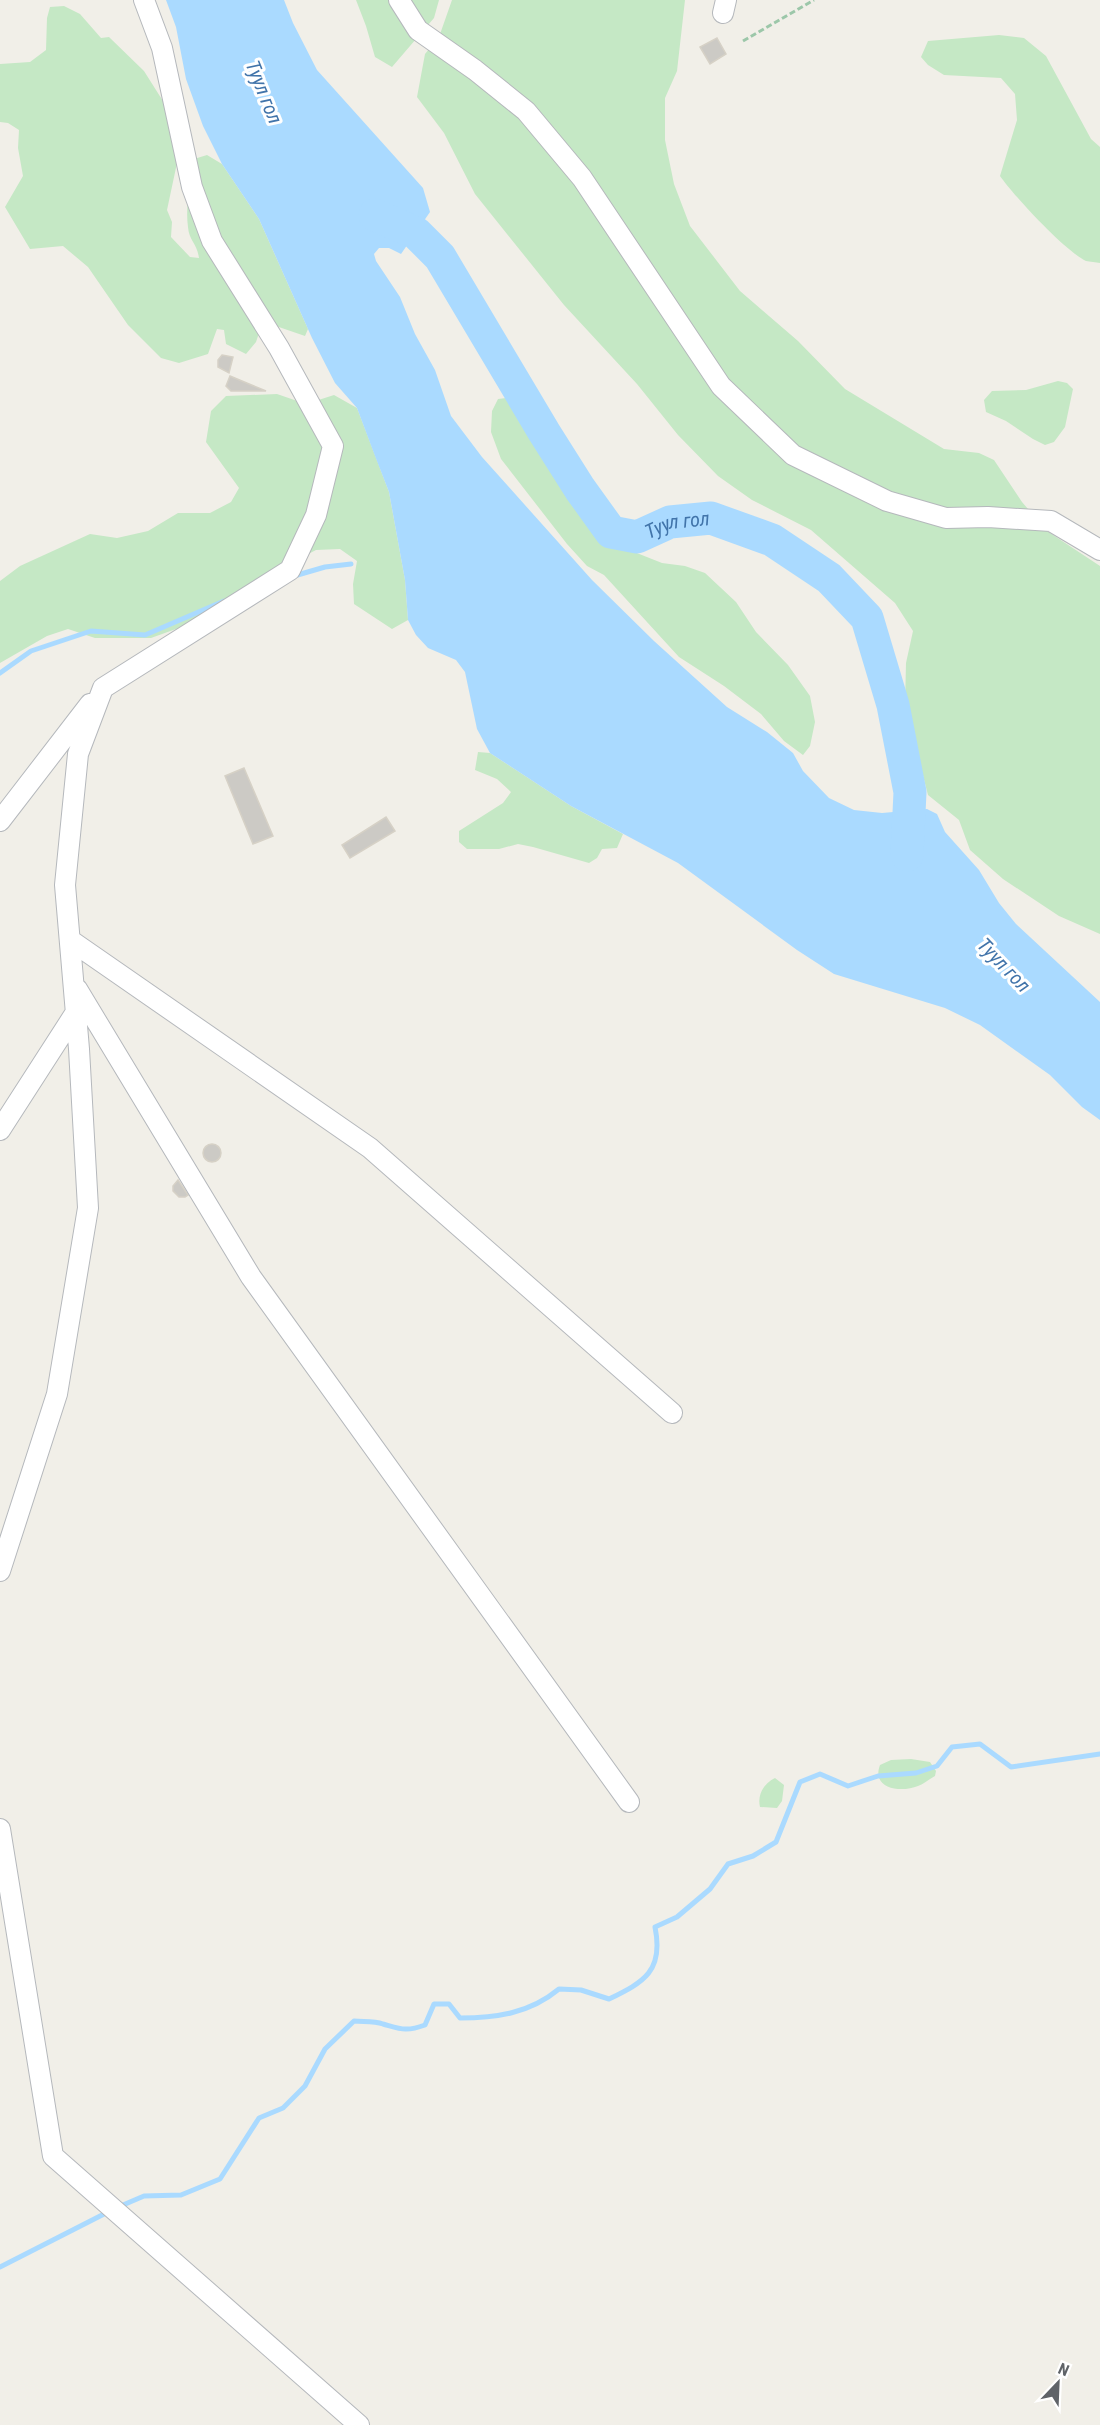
<svg xmlns="http://www.w3.org/2000/svg" width="1100" height="2425" font-family="'Roboto Condensed',sans-serif">
	<style>
		.green { fill: #c5e8c5 }
		.water { fill: #aadaff }
		.lines { fill: none; stroke-linecap: round; stroke-linejoin: round }
		.stream { stroke: #aadaff; stroke-width: 5 }
		.river { stroke: #aadaff; stroke-width: 33 }
		.building { fill: #cccac5; stroke: #d6d1c6; stroke-width: 1.5 }
		.minor-casing { stroke: #b5b8bc; stroke-width: 22 }
		.path { stroke: #9cc7a9; stroke-width: 3; stroke-dasharray: 6 3; stroke-linecap: butt }
		.minor { stroke: #fff; stroke-width: 20 }
		.labels { text-anchor: middle; dominant-baseline: central; stroke-width: 6; stroke-linejoin: round; paint-order: stroke }
		.water-label { font-size: 20px; font-style: italic; fill: #4174aa; stroke: #fff }
	</style>
	<rect width="100%" height="100%" fill="#f1efe8"/>
	<path class="green" d="M356 0H439L434 18 392 67 375 57 366 26Z
		M452 0H685L677 71 665 98V140L674 184 690 226 740 291 798 341 845 389 944 449 979 453 994 460 1022 502 1047 531 1100 566V934L1059 916 1003 879 970 850 959 820 928 795 905 706 906 663 913 631 895 603 811 530 752 500 718 476 678 435 637 384 564 305 475 194 444 133 417 97 425 54 439 37Z
		M64 6 80 14 101 38 109 37 144 71 168 109 177 163 167 210 172 222 171 237 190 257 199 258C197 243 189 241 188 227 185 206 191 181 194 159L207 155 222 164 259 219 308 329 305 336 273 325 261 327 256 342 246 354 226 344 224 330 217 329 208 354 179 363 161 358 128 325 88 267 63 246 30 249 5 207 23 176 18 148 19 130 8 123 0 122V64L30 62 46 50 47 18 50 7Z
		M999 35 1024 38 1046 56 1091 139 1100 147V263C1096 262 1090 262 1086 261 1064 250 1015 197 1000 176L1017 120 1015 94 1001 78 944 75 928 65 921 57 928 41Z
		M1058 381 1067 383 1073 389 1065 427 1054 442 1045 445 1033 439 1006 421 986 412 984 400 992 391 1026 390Z
		M277 394 306 404 334 395 357 408 389 492 405 580 408 620 392 629 354 604 353 584 357 561 340 549 316 550 270 574 201 620 151 638H95L68 629 47 636 0 663V581L20 566 90 534 117 538 148 531 178 513H210L231 502 239 488 206 442 211 411 226 396Z
		M506 398 522 412 562 486 609 542 662 563 685 566 705 573 736 602 756 632 788 665 810 696 815 722 810 746 803 755 784 741 761 714 724 686 679 657 604 575 587 566 567 544 501 459 491 432 492 411 498 399Z
		M478 752 490 753 571 806 623 834 617 848 602 849 597 858 589 863 533 847 518 844 499 849H467L459 842V831L503 803 511 792 497 779 475 770Z
		M911 1759 930 1762 936 1771 935 1776C929 1779 924 1784 918 1786 901 1793 871 1789 880 1765L891 1760Z
		M775 1778 784 1785 782 1801 777 1808 760 1807C757 1795 764 1783 775 1778Z"/>
	<path class="water" d="M166 0H284L293 23 317 70 423 188 430 212 401 254 389 248H379L374 254 376 261 400 297 415 334 435 370 451 416 482 457 592 580 654 641 727 707 767 732 793 753 803 771 829 798 854 810 882 813 927 809 937 814 945 832 979 870 999 903 1016 924 1100 1002V1120L1082 1107 1050 1075 980 1025 945 1008 834 974 797 950 678 863 571 806 490 753 477 729 465 672 456 660 428 648 416 635 408 620 405 580 389 492 375 456 357 408 335 383 312 338 259 219 222 164 203 126 186 79 176 27Z"/>
	<g class="lines">
		<path class="stream" d="M294 576 325 567 351 564
			M0 673 31 651 91 631 145 635 224 601
			M116 2208 144 2196 181 2195 220 2179 259 2118 283 2108 305 2086 325 2049 354 2021C363 2022 374 2021 383 2024 401 2029 406 2032 425 2025L434 2004H449L460 2018C497 2018 530 2013 559 1989L581 1990 609 1999C644 1982 664 1971 655 1927L677 1917 710 1889 728 1864 753 1856 776 1842 800 1782 820 1774 848 1786 878 1776 916 1773 937 1766 952 1747 980 1744 1011 1767 1100 1754
			M0 2267 108 2212"/>
		<path class="river" id="s1" d="M375 215 416 233 440 257 544 432 580 489 611 532 637 537 670 522 711 518 772 540 829 578 867 618 893 705 910 792 907 855"/>
	</g>
	<path class="building" d="M717 38 726 54 710 64 700 47Z
		M222 355 233 357 229 373 218 367V360Z
		M230 376 266 391H231L226 386Z
		M244 768 273 836 253 844 225 776Z
		M386 817 395 831 350 858 342 845Z
		M203 1153a9 9 0 1 1 18 0a9 9 0 1 1-18 0Z
		M178 1180 188 1195 185 1197H179L173 1191V1186Z"/>
	<g class="lines">
		<g class="minor-casing">
			<path id="minor" d="M399 0 418 30 475 70 526 111 582 178 721 386 793 455 887 501 946 518 988 517 1051 521 1100 550
				M723 13 726 0
				M0 821 90 704
				M70 940 370 1148 672 1413
				M77 989 251 1277 629 1802
				M0 1130 76 1012
				M0 1571 57 1394 88 1208 79 1049 65 885 78 754 103 688 290 570 316 515 333 446 279 348 212 241 192 187 162 48 144 0
				M0 1829 53 2156 359 2425"/>
		</g>
		<path class="path" d="M743 41 814 0"/>
		<use href="#minor" class="minor"/>
	</g>
	<g class="labels">
		<g class="water-label">
			<text transform="translate(264 92) rotate(68)">Туул гол</text>
			<text stroke="none"><textPath href="#s1" startOffset="472">Туул гол</textPath></text>
			<text transform="translate(1004 965) rotate(46)">Туул гол</text>
		</g>
	</g>
	<g transform="translate(1058 2383) rotate(23)" stroke="#ffffff" stroke-width="4.5" paint-order="stroke">
	<path d="M0-4.5L10 22L0 15L-10 22Z" fill="#5f6368"/>
	<text y="-9" font-size="16" font-weight="bold" text-anchor="middle" fill="#5f6368">N</text>
	</g>
</svg>
